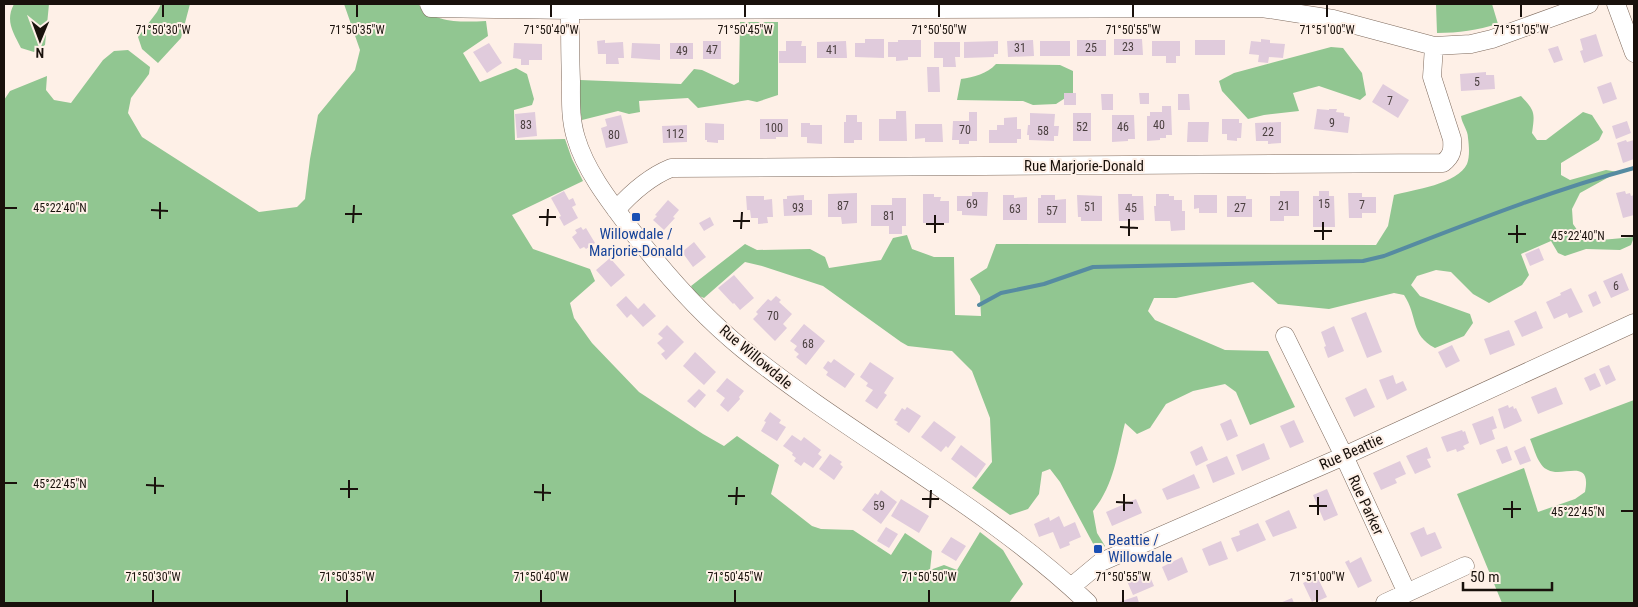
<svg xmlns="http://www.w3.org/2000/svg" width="1638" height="607" font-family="'Roboto Condensed',sans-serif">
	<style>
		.forest { fill: #91c691 }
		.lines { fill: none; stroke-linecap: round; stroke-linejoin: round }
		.stream { stroke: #568ba1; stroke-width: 4 }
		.building { fill: #e0cbdc }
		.minor-casing { stroke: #7f6b5e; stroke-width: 19 }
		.minor { stroke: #fff; stroke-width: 18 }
		.ticks { fill: none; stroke: #19110c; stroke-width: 2 }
		.transit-dot { fill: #1a4fb4; stroke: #fef0e7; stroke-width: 2 }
		.labels { text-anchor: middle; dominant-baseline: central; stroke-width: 4; stroke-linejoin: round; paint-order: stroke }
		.number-label { font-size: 12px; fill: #4b4040 }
		.street-label { font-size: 15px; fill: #19110c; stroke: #fef0e7 }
		.transit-label { font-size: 15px; fill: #164399; stroke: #fef0e7 }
		.ticks-label { font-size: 12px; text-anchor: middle; fill: #19110c; stroke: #fef0e7; stroke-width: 4; stroke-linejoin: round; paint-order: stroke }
	</style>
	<rect width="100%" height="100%" fill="#fef0e7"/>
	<path class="forest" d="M14 4H49L45 45 34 52 21 48C13 32 5 21 14 4Z
		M161 4H190L181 38 158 63 142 49 138 37 157 12Z
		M344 4H418C434 24 463 22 486 21L488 36 463 53 480 82 516 68 527 74 534 99 532 105 514 110 515 140 565 139 572 159 583 181 512 215 533 249 590 269 595 281 570 303 574 318 592 343 639 392 703 434 724 446 737 436 779 465 771 494 812 526 821 529 853 530 891 555 905 533 932 551 930 570 944 565 957 570 980 532 1003 550 1023 584 1009 603H4V100L10 91 47 76 46 90 54 100 71 103 103 60 114 51 128 50 150 67 149 74 131 98 128 113 142 137 259 212 297 207 305 199 310 159 318 115 355 70 360 50Z
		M1436 4H1492L1498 24C1477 30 1459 33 1437 33Z
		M740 22H778V95L757 102 748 100 698 108 688 98 639 101 640 112 629 114 618 111 582 120 580 109V80L681 84 694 69 702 70 734 85 739 82Z
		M1331 47 1343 48 1362 73 1366 95 1360 100 1319 86 1293 93 1299 111 1264 115 1248 119 1222 91 1219 81 1234 73Z
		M996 64 1060 65 1073 71V93L1056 104 1033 105 1023 101 957 100 961 79C974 77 987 74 996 64Z
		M1521 96C1535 111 1535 112 1532 133L1537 140H1546L1583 112 1592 115 1603 132 1599 140 1561 163V175L1570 180 1606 170 1618 172 1580 193 1572 209 1573 224 1582 237 1601 240 1634 237 1631 245 1620 250 1586 249 1565 256 1558 253 1551 241 1521 254 1529 275 1522 285 1489 303 1473 294 1451 272 1436 270 1417 276 1411 285 1420 296 1470 314 1473 323 1464 336 1435 348C1410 335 1418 316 1404 295L1394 293 1329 309 1278 304 1253 282 1176 298H1154L1148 311 1155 320 1225 350 1268 351 1295 407 1250 425 1236 392 1225 384 1193 391 1166 404 1150 428 1137 434 1125 423C1117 455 1114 485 1093 511L1097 533 1105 546 1097 551 1060 482 1050 469 1042 472 1039 494 1028 509 1010 515 972 488 992 462 990 418 972 371 952 351 908 346 901 342 823 286 762 266 745 262 704 298 697 295 691 286 745 244 757 250 810 249 825 257 829 268 881 260 893 238 907 235 912 249 934 257H954L955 315 981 316 980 296 970 279 987 268 996 244 1376 245 1388 226 1394 195C1413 190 1458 184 1467 164 1470 156 1469 146 1468 138 1468 130 1462 124 1461 116Z
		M1634 400V603H1502L1457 494 1524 468 1538 512 1575 499 1585 492C1592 457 1563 478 1548 470 1538 466 1534 448 1530 439Z"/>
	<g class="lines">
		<path class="stream" d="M979 305 1001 293 1044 284 1093 267 1363 261 1384 256C1467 224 1549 191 1634 168"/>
	</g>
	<path class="building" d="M1596 34 1603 56 1584 63 1580 51 1583 50 1580 39Z
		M865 39H884V58L855 57V43H865Z
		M1114 39H1142L1143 55H1114Z
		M1261 39 1270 40V43L1285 44 1283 58 1269 57 1268 63 1258 62 1259 55 1249 54 1251 41 1261 42Z
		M605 40V43L623 42 624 58H618L619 64H606V54H598L597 41Z
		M898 40H921V57H908V60L896 61V57H888V42H898Z
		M1033 40 1034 56 1008 57 1007 41Z
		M1077 40H1106V56H1077Z
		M1195 40H1225V55H1195Z
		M703 41H721V59H703Z
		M786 41H802L801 46H806V63H779V51H786Z
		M846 41 847 58H817V42Z
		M998 41V54H994V57L964 58V42Z
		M1040 41H1070V56H1040Z
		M1152 41H1180V56H1176V63H1166V56H1152Z
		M934 42H960V57H955L956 67H943V58H934Z
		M489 43 502 63 487 73 473 52Z
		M514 43 542 44V60H529V65H521V59L513 58Z
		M632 43 660 44V60L631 58Z
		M670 43H693V59H670Z
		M1558 46 1563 60 1554 63 1548 49Z
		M927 67H939L940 92H928Z
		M1486 72V75H1494L1495 89 1461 91 1460 74Z
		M1611 82 1617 99 1603 104 1597 87Z
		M1383 84 1409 100 1398 118 1372 102Z
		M1064 93H1076V105H1064Z
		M1139 93H1149V104H1140Z
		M1101 94H1113V110H1102Z
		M1178 94H1189L1190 110H1178Z
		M1162 106H1171L1172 135H1166V138H1160V140L1147 141V116H1150V112H1162Z
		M1317 109 1329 110V109H1337L1336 112 1344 113V116L1350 117 1348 133 1314 129Z
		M896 111H906L907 141H879V119H896Z
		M535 112 537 136 517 138 515 114Z
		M969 112H977V141H969V144H959V140H952L953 121H969Z
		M1030 113 1055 114 1054 126H1059L1058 136H1054V141L1029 140V135H1027L1028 125H1030Z
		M1073 113H1091V141H1073Z
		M621 115 628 143 606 148 601 128 607 126 605 119Z
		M846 115H857V122H862V140H854V143H844V122H846Z
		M1112 115H1134L1135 139H1128V141L1112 142Z
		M1017 117V129H1021V139H1017V143H989V130H997V125H1004V118Z
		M760 119H788V137H776V139H760Z
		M1222 119H1239V123H1242L1241 138H1237V141L1227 140V134H1222Z
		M1627 121 1631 133 1616 139 1612 126Z
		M1188 122H1209L1208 142H1187Z
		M1281 122V143L1268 144V141H1256L1255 123Z
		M705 123 724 124V140H718V143L707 142V140H705Z
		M801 123H810V125H822V144L807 143V137H801Z
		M915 124H942L943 142H925V138L915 139Z
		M687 125V142L663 143 662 126Z
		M1626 140 1627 142 1634 140V159L1623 163 1617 143Z
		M564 191 569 200 573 198 576 205 572 207 578 218 564 226 559 217 561 216 551 198Z
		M1280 191H1299V216H1284V221H1270V196H1280Z
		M1319 191H1329V196H1334L1335 227H1313V196H1319Z
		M1625 191 1626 194 1630 193 1631 196 1634 195V215L1623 218 1616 193Z
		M972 192H988L987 216 962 215V211H957V196H972Z
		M857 193V223L842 224 841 217H828V194Z
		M1348 193H1362V197H1376V213H1362V218H1349Z
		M923 194H934V197H941L940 201H949V223H923Z
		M1118 194H1132V196H1143L1144 220 1119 221Z
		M1156 194H1169V196H1174V200H1182V211H1185V230L1171 231 1170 221H1155L1154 206H1156Z
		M804 195V200H812V215L784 216 783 199H787V196Z
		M1003 195H1014V198L1027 197V220H1003Z
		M1041 195H1055V200L1066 199V223H1038V198H1041Z
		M1077 195 1102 196V221H1081V217H1078Z
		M1194 195H1217V213H1199V208L1194 209Z
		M746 196H764V200L772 199 773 217H767L768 223 758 224V218H751L750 210H747Z
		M1227 196H1246V199H1252V217H1227Z
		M892 198H906V226H902V234H889V226H871V205H892Z
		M668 200 679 210 673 217 675 218 664 230 653 220 657 216 655 215Z
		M710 217 714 225 704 231 699 223Z
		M581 227 583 230 586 228 595 243 586 249 584 247 580 249 572 237 577 233 575 230Z
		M694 242 706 257 693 267 682 252Z
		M1539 248 1544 260 1530 266 1525 254Z
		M610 258 625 275 611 287 596 270Z
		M1622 273 1629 290 1611 298 1603 281Z
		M734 275 754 298 740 310 734 303 733 304 718 288Z
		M1571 288 1583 312 1569 318 1567 313 1554 319 1546 302 1561 295 1560 293Z
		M1596 291 1601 303 1593 307 1588 295Z
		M626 296 638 309 644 303 656 316 643 327 631 314 627 318 616 305Z
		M776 296 781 300 779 302 792 314 783 324 787 328 775 341 753 319 758 314 756 312 768 299 771 301Z
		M1536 311 1543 328 1522 337 1514 321Z
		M1366 312 1382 352 1367 358 1351 318Z
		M804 324 825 341 806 365 796 357 799 354 794 350 797 346 790 341Z
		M667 325 684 342 666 360 661 354 665 351 657 343 663 338 658 334Z
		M1334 326 1344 351 1328 358 1324 347 1326 346 1321 332Z
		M1509 330 1515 345 1490 355 1484 339Z
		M1452 345 1460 361 1446 368 1438 352Z
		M695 352 716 372 704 385 683 366Z
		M834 359 855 374 845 388 826 375 828 372 823 368 828 361 831 363Z
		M870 362 894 378 884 393 887 395 877 409 865 401 873 390 866 386 868 383 860 377Z
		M1609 365 1616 380 1606 385 1599 369Z
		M1595 373 1601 386 1590 391 1584 378Z
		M1393 375 1396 384 1403 381 1407 390 1387 400 1379 380Z
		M727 378 744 391 739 397 740 399 728 412 720 405 725 398 716 391Z
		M1556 387 1563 404 1538 414 1531 397Z
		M1366 388 1375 407 1354 417 1345 398Z
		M699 389 706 395 695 408 687 401Z
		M1508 405 1509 408 1513 406 1514 409 1516 408 1522 421 1504 429 1498 409Z
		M907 407 921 416 909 433 896 424 898 422 894 420 902 408 905 410Z
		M770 412 781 420 779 423 786 427 777 441 761 431 766 422 764 421Z
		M1493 416 1497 428 1492 430 1495 439 1480 445 1472 424Z
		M1231 419 1238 436 1227 441 1220 424Z
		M1294 420 1304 442 1290 448 1280 426Z
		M934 421 956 437 948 448 946 446 941 452 921 437Z
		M1462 430 1463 432 1465 431 1469 443 1463 446 1465 449 1457 452 1456 449 1447 452 1441 437Z
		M792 435 801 441 804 437 821 450 818 454 822 457 813 468 804 462 801 466 794 461 796 458 792 455 793 453 783 446Z
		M1264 443 1270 459 1242 471 1236 455Z
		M961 445 986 464 976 478 951 459Z
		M1202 446 1208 460 1196 466 1190 452Z
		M1507 446 1512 460 1502 464 1496 450Z
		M1525 446 1531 461 1520 465 1514 451Z
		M1427 447 1431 458 1427 459 1431 467 1415 474 1406 456Z
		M830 454 842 462 840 464 843 467 834 480 819 469Z
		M1227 456 1235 474 1213 483 1206 465Z
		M1400 461 1406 474 1395 479 1397 483 1381 490 1373 473Z
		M1194 474 1200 488 1167 500 1162 489Z
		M1327 489 1338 515 1324 521 1313 495Z
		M881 490 897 502 881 524 862 510 875 493 878 495Z
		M901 499 929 516 919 533 891 516Z
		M1136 499 1142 513 1112 526 1106 512Z
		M1289 510 1297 528 1273 537 1265 521Z
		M1059 516 1064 527 1075 522 1081 537 1069 542 1070 545 1060 549 1053 532 1039 537 1034 524 1049 517 1050 521Z
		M1258 523 1266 540 1237 552 1231 538 1240 535 1239 531Z
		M886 527 898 534 889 548 877 541Z
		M1424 527 1427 535 1435 532 1442 548 1421 557 1410 533Z
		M951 537 966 546 956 561 941 552Z
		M1221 541 1228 559 1209 566 1202 549Z
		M1182 557 1188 572 1168 581 1162 567Z
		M1361 557 1372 581 1358 588 1345 562 1349 560 1350 563Z
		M1148 572 1154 586 1133 595 1127 581Z
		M1317 576 1327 597 1318 601 1317 599 1312 602 1303 583Z
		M1137 596 1139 603H1120L1119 602Z
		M1292 598 1294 603H1280Z"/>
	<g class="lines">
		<g class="minor-casing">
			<path id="minor" d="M429 4 431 8 570 10 1262 8 1333 19 1434 46 1471 44 1492 39 1589 4
				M1616 4 1634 53
				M570 10C570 33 570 57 571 81 571 100 570 119 576 138 586 172 611 203 632 231 665 274 701 315 743 349 854 439 984 504 1088 603
				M616 210C632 192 649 177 671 168L1443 163C1452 156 1453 150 1452 139L1432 77 1434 46
				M1285 336 1344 456 1407 593
				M1071 587 1101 562 1344 456 1634 323
				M1385 603 1465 566"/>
		</g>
		<use href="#minor" class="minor"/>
	</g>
	<path class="ticks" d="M163 17V5M357 17V5M551 17V5M745 17V5M939 17V5M1133 17V5M1327 17V5M1521 17V5M5 208H17M151 210 168 211M345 214H362M539 217H556M160 219V202M733 221H750M353 223 354 205M926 224H944M547 226 548 209M1120 227 1138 228M741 229 742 212M1314 231H1332M935 233V215M1508 234H1526M1129 236V219M1621 236H1633M1323 240V222M1517 243V225M5 483H17M146 485 164 486M340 489H358M534 492 551 493M155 494V477M728 496H745M349 498V480M922 499H939M543 501V484M1116 502 1133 503M736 505 737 487M1309 506H1327M930 508 931 490M1503 509H1521M1124 511V494M1621 511H1633M1318 515V497M1512 518V501M153 602V590M347 602V590M541 602V590M735 602V590M929 602V590M1123 602V590M1317 602V590"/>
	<g class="transit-dot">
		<rect x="631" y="212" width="10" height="10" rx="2.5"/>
		<rect x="1093" y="544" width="10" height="10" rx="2.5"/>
	</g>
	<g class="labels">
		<g class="number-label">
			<text x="1128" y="47">23</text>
			<text x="1020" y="48">31</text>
			<text x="1091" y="48">25</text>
			<text x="712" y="50">47</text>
			<text x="832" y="50">41</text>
			<text x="682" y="51">49</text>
			<text x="1477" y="82">5</text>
			<text x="1390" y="101">7</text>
			<text x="1332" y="123">9</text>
			<text x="526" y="125">83</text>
			<text x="1159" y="125">40</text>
			<text x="1082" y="127">52</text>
			<text x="1123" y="127">46</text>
			<text x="774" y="128">100</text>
			<text x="965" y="130">70</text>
			<text x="1043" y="131">58</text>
			<text x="1268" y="132">22</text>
			<text x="675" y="134">112</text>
			<text x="614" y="135">80</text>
			<text x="972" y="204">69</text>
			<text x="1324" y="204">15</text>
			<text x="1362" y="205">7</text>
			<text x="843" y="206">87</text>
			<text x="1284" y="206">21</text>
			<text x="1090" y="207">51</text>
			<text x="798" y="208">93</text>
			<text x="1131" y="208">45</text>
			<text x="1240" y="208">27</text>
			<text x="1015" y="209">63</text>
			<text x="1052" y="211">57</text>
			<text x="889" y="216">81</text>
			<text x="1616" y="286">6</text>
			<text x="773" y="316">70</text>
			<text x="808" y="344">68</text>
			<text x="879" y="506">59</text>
		</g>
		<g class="street-label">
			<text x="1084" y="166">Rue Marjorie-Donald</text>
			<text transform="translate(756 357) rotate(40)">Rue Willowdale</text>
			<text transform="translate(1351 452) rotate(-24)">Rue Beattie</text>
			<text transform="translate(1366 505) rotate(65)">Rue Parker</text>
		</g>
		<g class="transit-label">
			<text x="636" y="234">Willowdale /<tspan x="636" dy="17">Marjorie-Donald</tspan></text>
			<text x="1108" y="540" text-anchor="start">Beattie /<tspan x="1108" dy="17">Willowdale</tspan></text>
		</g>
	</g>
	<g class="ticks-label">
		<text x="163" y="34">71°50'30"W</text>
		<text x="357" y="34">71°50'35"W</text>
		<text x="551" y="34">71°50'40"W</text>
		<text x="745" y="34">71°50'45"W</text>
		<text x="939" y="34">71°50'50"W</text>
		<text x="1133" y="34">71°50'55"W</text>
		<text x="1327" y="34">71°51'00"W</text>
		<text x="1521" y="34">71°51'05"W</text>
		<text x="60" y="212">45°22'40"N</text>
		<text x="1578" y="240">45°22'40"N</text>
		<text x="60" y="488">45°22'45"N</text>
		<text x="1578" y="516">45°22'45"N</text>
		<text x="153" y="581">71°50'30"W</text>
		<text x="347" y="581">71°50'35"W</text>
		<text x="541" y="581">71°50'40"W</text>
		<text x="735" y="581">71°50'45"W</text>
		<text x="929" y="581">71°50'50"W</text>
		<text x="1123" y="581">71°50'55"W</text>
		<text x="1317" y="581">71°51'00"W</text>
	</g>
	<rect width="1638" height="607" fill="none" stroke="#19110c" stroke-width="10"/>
	<g transform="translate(40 40) rotate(181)" stroke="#fef0e7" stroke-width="4" paint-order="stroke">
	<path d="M0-4L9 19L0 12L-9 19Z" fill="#19110c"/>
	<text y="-8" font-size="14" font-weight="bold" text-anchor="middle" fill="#19110c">N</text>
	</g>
	<path d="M1463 582v8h89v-8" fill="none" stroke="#19110c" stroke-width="2.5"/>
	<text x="1470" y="582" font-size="15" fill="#19110c" stroke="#fef0e7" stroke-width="4" paint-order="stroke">50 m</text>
</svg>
